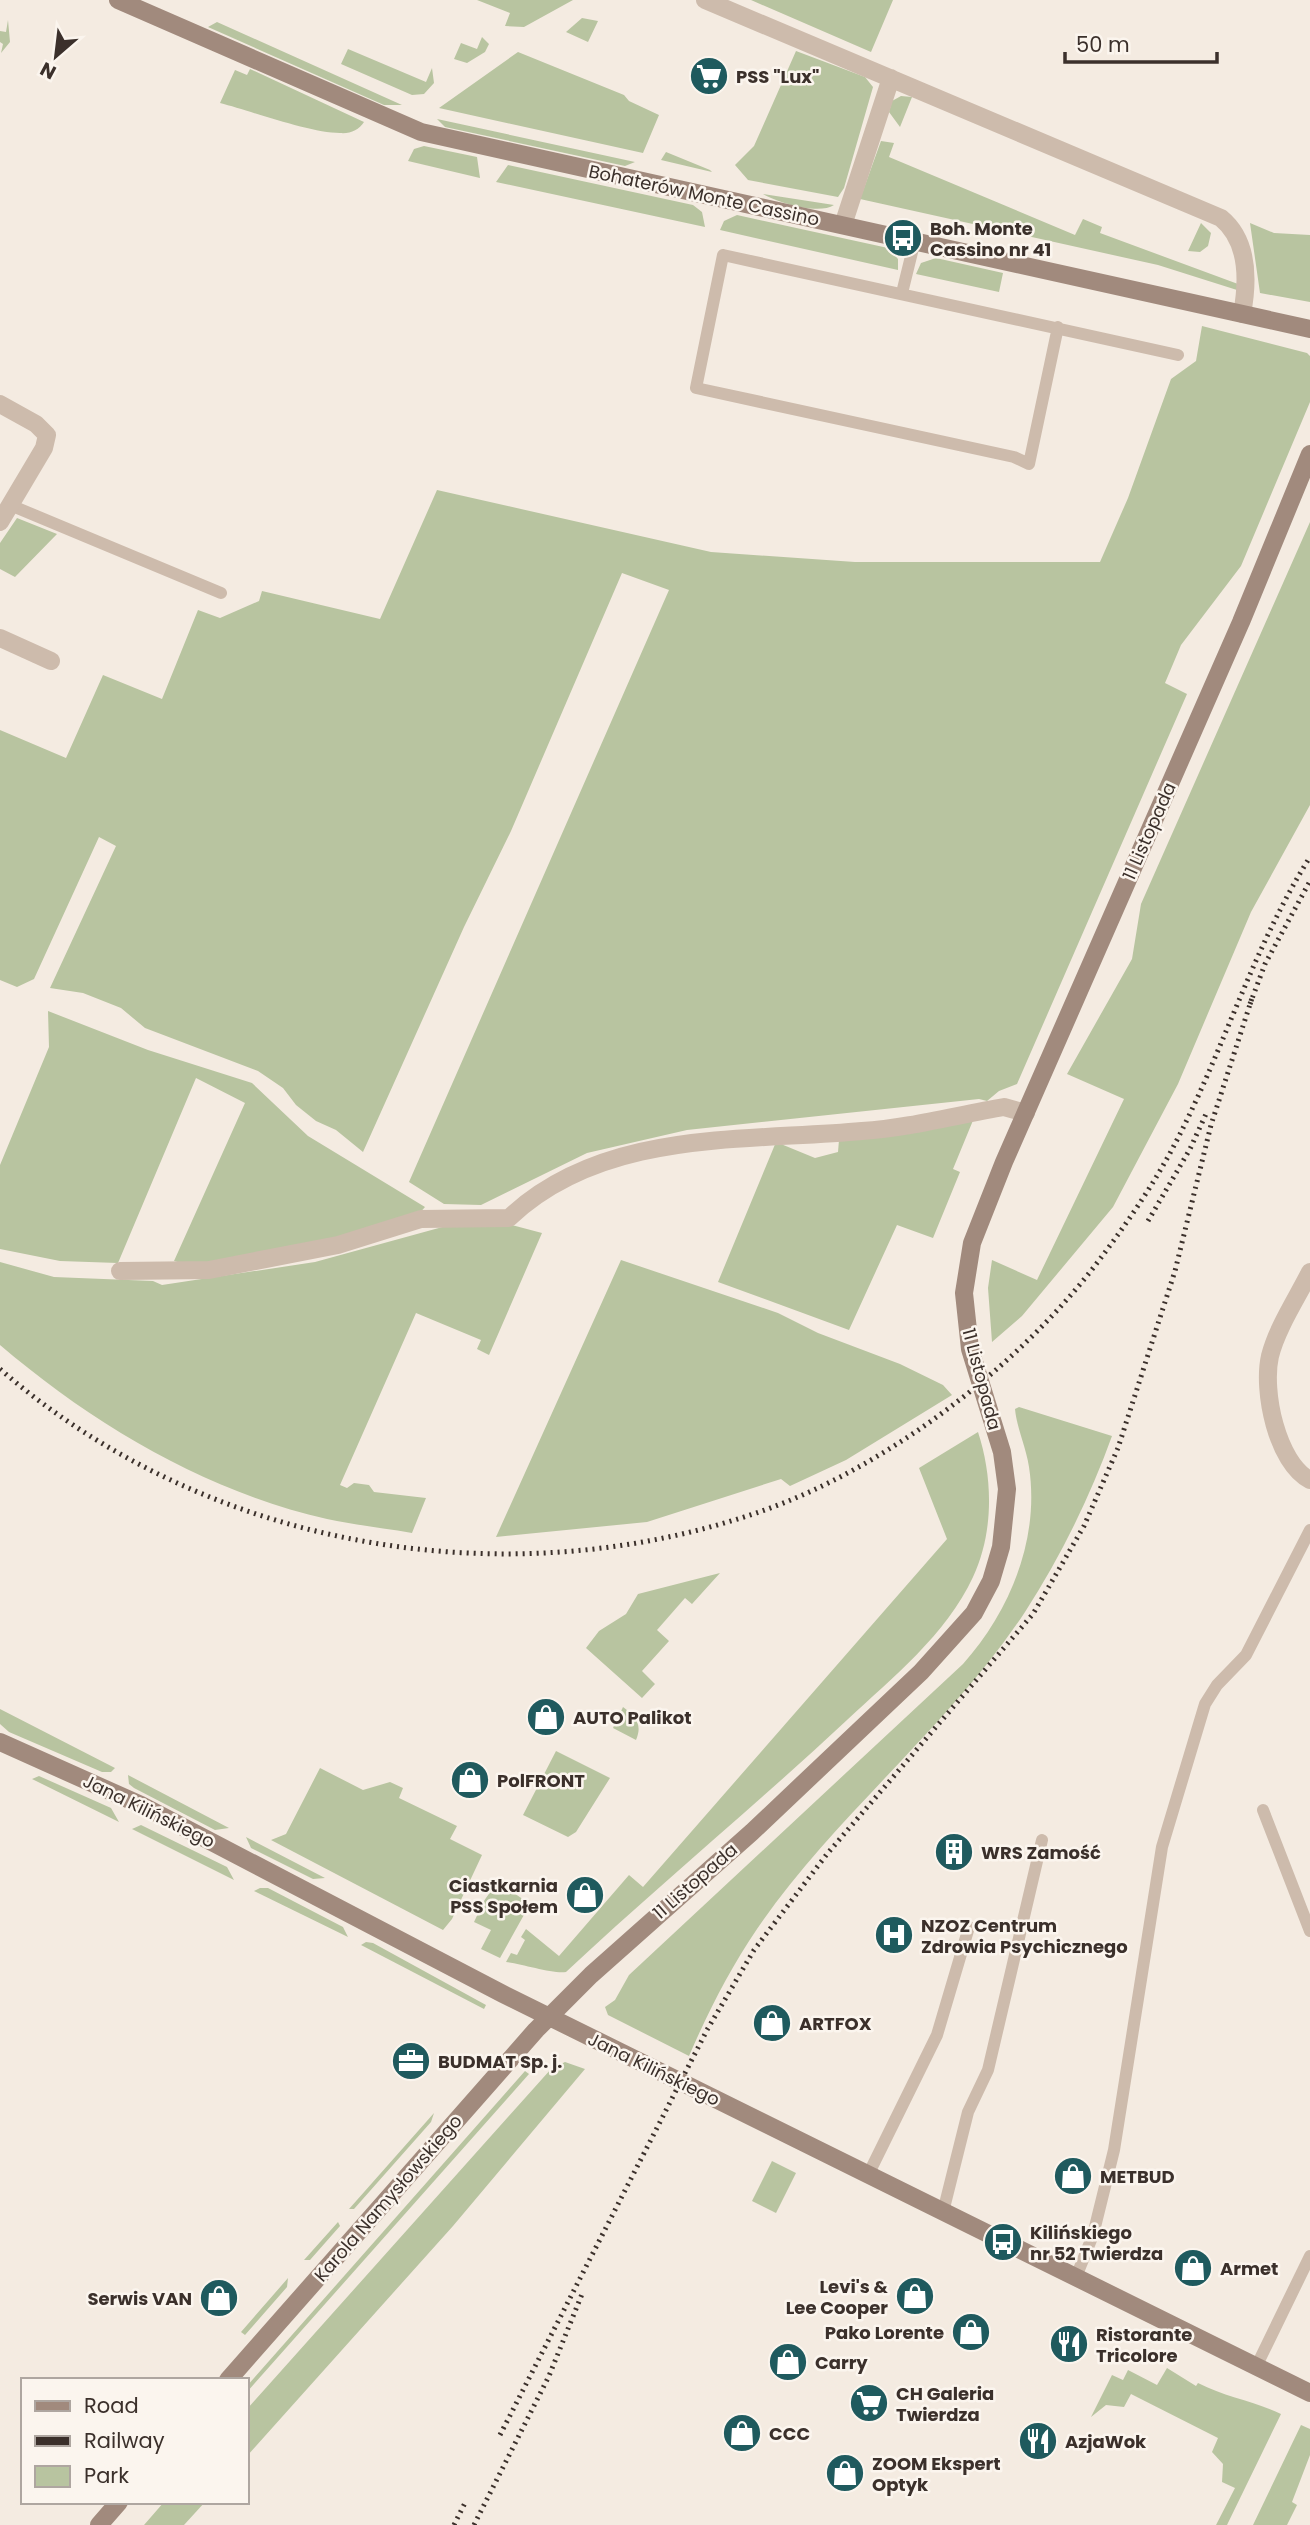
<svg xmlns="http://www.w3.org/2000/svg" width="1310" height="2525" font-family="Poppins,sans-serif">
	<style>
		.green { fill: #b8c4a0 }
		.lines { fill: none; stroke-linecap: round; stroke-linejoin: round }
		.lane { stroke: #cdbbac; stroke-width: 12 }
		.street { stroke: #cdbbac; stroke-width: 18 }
		.secondary { stroke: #a18a7d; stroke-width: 18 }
		.rail { stroke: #3b302b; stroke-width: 5; stroke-dasharray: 2 5; stroke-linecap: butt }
		.labels { text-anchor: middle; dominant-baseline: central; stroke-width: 5; stroke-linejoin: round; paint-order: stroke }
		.poi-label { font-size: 18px; font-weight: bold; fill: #3b302b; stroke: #fbf5ee; text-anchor: start }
		.street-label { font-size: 18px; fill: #3b302b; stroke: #fbf5ee }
	</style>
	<rect width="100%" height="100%" fill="#f4ebe1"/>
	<path class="green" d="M477 0H573L524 27 505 26 510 13Z
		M751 0H893L871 52Z
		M582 18 598 21 588 42 566 32Z
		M8 20 10 42 1 53 3 44 0 42V31L6 32Z
		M217 22 402 105H384L208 27Z
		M482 37 489 44 485 52 467 63 454 59 461 43 477 49Z
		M348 49 426 82 432 68 434 83 424 94 412 95 341 64Z
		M796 51 865 77 873 87 844 188 838 197 748 180 735 165 754 146Z
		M518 52 624 95 629 101 659 115 643 153 439 108Z
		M250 69 364 122C359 130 350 134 340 133 310 133 251 111 220 103L235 70 247 75Z
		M901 96 912 97 900 127 889 112 892 101Z
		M437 119 635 162 625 166 445 127Z
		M881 141 894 143 889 157 1075 235 1083 219 1102 227 1100 233 1238 284 1237 290 1158 265 860 199Z
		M424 146 477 157 480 178 408 161 414 149Z
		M666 152 710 170 712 172 661 160Z
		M508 165 693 205 702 212 705 227 496 182Z
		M763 194 834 205C819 215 778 203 763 194Z
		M737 215 888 248 898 259V270L720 230 724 221Z
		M1201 223 1211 233 1208 246 1200 252 1188 251Z
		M1250 223 1274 233 1310 235V302L1260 293Z
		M936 258 1003 273 999 292 916 274 921 263Z
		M1202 326 1307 353 1310 356V402L1241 566 1181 645 1165 683 1187 694 1017 1084 999 1091 987 1101 979 1099 687 1130 587 1153 481 1205 444 1204 409 1182 669 590 622 573 511 831 464 927 363 1152 336 1130 316 1121 296 1105 283 1088 258 1071 145 1028 121 1008 83 993 50 988 116 846 99 837 34 979 17 987 0 980V730L66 758 103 675 162 699 198 610 220 618 259 601 262 591 380 619 437 490 711 552 855 562H1100L1128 498 1171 379 1196 361Z
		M17 518 57 534 15 577 0 569V543Z
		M1310 522V805L1251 912 1178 1084 1113 1207 1022 1316 992 1342 988 1288 992 1260 1037 1280 1124 1099 1067 1074 1132 959 1141 904Z
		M48 1011 148 1050 252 1083 308 1136 425 1207 418 1215 339 1237 196 1267 174 1261 245 1103 196 1078 118 1263 60 1261 0 1249V1165L49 1047Z
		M974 1118 953 1169 960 1172 933 1238 897 1225 849 1330 718 1282 776 1142 815 1158 838 1152 839 1140Z
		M500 1222 542 1233 489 1355 477 1349 481 1340 416 1313 340 1485 347 1488 354 1483 369 1485 374 1492 426 1498 412 1533C384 1528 355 1525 327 1519 205 1491 94 1425 0 1345V1262L54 1277 153 1281 162 1285 315 1262 457 1223Z
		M621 1260 778 1313 818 1333 900 1364 943 1385 952 1395 846 1460 790 1486 781 1479 647 1522 496 1537Z
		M1019 1407 1112 1436C1090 1497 1060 1558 1025 1612 949 1727 834 1816 757 1929 730 1969 708 2012 689 2056L608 2015 605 2007 615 2000 629 1975 963 1664C1010 1611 1040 1539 1029 1467 1026 1447 1017 1429 1015 1409Z
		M978 1432C993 1478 994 1532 973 1577 946 1635 893 1677 847 1720 755 1806 658 1886 566 1972 553 1974 522 1964 506 1962L511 1953 517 1955 525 1940 521 1937 526 1929 559 1956 629 1875 643 1887 947 1539 919 1468Z
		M720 1573 692 1604 685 1598 657 1630 669 1641 642 1671 655 1684 642 1698 586 1648 599 1631 626 1614 638 1594Z
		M623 1707C635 1716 643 1724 636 1740L613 1728Z
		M0 1709 115 1768 111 1772H102L9 1732 0 1724Z
		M556 1751 610 1778 576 1832 568 1837 523 1815Z
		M320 1768 363 1790 390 1782 403 1788 399 1798 457 1826 450 1839 482 1855 452 1919 443 1930 271 1840 286 1834Z
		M128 1775 229 1828 215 1830 134 1788 129 1784Z
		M39 1776 111 1808 119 1822 32 1779Z
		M141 1825 227 1867 234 1880 132 1829Z
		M246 1837 325 1878 313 1879 251 1848Z
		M505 1887 530 1904 500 1958 481 1949 491 1930 474 1922C482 1907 486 1887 505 1887Z
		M260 1888H268L343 1927 348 1937 254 1891Z
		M366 1942 373 1943 486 2005 484 2009 361 1945Z
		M565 2062 585 2069 453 2226 247 2456V2409L551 2069Z
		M525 2071 529 2074 247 2392V2386Z
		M434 2113 431 2122 354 2209H349Z
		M772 2161 796 2173 776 2213 752 2201Z
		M338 2222 340 2226 310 2260H304Z
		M288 2278 287 2287 245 2335 241 2332Z
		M1167 2368 1196 2386 1198 2383C1225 2397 1254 2401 1281 2414L1227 2525H1216L1235 2488 1222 2482 1223 2464 1212 2452 1218 2438 1131 2394 1124 2407 1106 2405 1091 2417 1112 2375 1123 2380 1128 2370 1157 2385Z
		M1301 2425 1310 2429V2455L1292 2502 1297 2505 1287 2525H1253Z
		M164 2502H205L184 2525H144Z"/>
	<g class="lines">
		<path class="lane" d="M902 293 915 240
			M1058 327 1029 464 1014 457 696 388 723 255 1178 355
			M10 505 221 593
			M1263 1810 1310 1931
			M868 2175 937 2035 969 1927
			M943 2212 968 2112 988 2070 1042 1840
			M1076 2277 1093 2235 1114 2150 1162 1847 1205 1704 1217 1685 1246 1655 1310 1530
			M1256 2367 1310 2256"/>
		<path class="street" d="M705 0 1221 218C1249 241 1248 282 1242 314
			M843 225 891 78
			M0 404 36 424 47 435 44 448 0 522
			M0 638 51 661
			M120 1271 209 1270 338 1245 421 1219 509 1218C603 1129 743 1142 862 1131 909 1128 957 1115 1004 1107L1026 1113
			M1310 1272C1297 1298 1277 1328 1270 1356 1262 1391 1277 1463 1310 1480"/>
		<path class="secondary" d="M118 0 421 132 1310 329
			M0 1742 141 1805 503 1994 1310 2393
			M228 2380 536 2030 591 1975 752 1832 921 1672 974 1613 991 1581 1001 1547 1007 1489 1002 1452 970 1349 964 1293 972 1243 1004 1162 1241 622 1310 454
			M99 2525 119 2502"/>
		<path class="rail" d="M1250 1004 1265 964 1310 881
			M1148 1221 1190 1149 1206 1114
			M0 1369C205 1548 503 1600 759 1512 885 1469 1017 1368 1097 1263 1128 1222 1157 1180 1180 1134 1226 1043 1255 944 1310 857
			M500 2435 707 2030 754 1950 827 1854 1033 1614 1084 1526 1118 1448 1175 1271 1211 1125 1253 995
			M454 2525 466 2501
			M474 2525 549 2376 582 2294"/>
	</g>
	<defs>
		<g id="supermarket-disc" transform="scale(2.0125)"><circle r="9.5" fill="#1f5a5e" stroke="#fbf5ee"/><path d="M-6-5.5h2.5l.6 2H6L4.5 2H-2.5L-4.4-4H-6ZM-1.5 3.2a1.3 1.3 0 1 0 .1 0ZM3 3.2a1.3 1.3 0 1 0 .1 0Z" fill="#fff"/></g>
		<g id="bus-disc" transform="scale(2.0125)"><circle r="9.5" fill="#1f5a5e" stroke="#fbf5ee"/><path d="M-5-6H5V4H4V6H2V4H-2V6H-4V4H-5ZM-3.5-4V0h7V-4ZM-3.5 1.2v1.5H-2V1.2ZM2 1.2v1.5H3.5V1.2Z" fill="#fff"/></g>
		<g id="shop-disc" transform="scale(2.0125)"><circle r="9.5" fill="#1f5a5e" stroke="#fbf5ee"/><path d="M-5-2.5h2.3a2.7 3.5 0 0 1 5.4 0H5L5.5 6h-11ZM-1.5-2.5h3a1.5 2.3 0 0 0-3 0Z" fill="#fff"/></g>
		<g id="building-disc" transform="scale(2.0125)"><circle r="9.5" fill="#1f5a5e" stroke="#fbf5ee"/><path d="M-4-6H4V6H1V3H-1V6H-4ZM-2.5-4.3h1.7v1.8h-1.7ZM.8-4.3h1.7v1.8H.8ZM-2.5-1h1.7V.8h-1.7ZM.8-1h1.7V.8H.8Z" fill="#fff"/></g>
		<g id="hospital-disc" transform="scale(2.0125)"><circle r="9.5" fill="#1f5a5e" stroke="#fbf5ee"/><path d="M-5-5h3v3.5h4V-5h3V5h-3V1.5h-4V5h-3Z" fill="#fff"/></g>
		<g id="office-disc" transform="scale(2.0125)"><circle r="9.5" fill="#1f5a5e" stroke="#fbf5ee"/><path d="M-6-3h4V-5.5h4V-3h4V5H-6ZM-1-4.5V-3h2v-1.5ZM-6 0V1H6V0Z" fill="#fff"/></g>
		<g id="restaurant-disc" transform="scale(2.0125)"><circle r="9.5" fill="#1f5a5e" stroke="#fbf5ee"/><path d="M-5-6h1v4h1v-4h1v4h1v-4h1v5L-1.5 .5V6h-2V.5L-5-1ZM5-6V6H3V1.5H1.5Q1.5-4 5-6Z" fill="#fff"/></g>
	</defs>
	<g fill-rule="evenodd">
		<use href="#supermarket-disc" x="709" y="76"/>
		<use href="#bus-disc" x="903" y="238"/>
		<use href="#shop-disc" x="546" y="1717"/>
		<use href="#shop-disc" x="470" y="1780"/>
		<use href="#building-disc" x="954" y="1852"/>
		<use href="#shop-disc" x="585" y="1895"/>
		<use href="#hospital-disc" x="894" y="1935"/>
		<use href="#shop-disc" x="772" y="2023"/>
		<use href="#office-disc" x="411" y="2061"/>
		<use href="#shop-disc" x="1073" y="2176"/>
		<use href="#bus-disc" x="1003" y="2242"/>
		<use href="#shop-disc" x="1193" y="2268"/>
		<use href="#shop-disc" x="915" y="2296"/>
		<use href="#shop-disc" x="219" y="2298"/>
		<use href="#shop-disc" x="971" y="2332"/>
		<use href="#restaurant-disc" x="1069" y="2344"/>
		<use href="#shop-disc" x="788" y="2362"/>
		<use href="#supermarket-disc" x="869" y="2403"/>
		<use href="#shop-disc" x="742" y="2433"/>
		<use href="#restaurant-disc" x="1038" y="2441"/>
		<use href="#shop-disc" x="845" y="2473"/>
	</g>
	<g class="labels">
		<g class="poi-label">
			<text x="736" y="76">PSS "Lux"</text>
			<text x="930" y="228">Boh. Monte<tspan x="930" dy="21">Cassino nr 41</tspan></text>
			<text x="573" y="1717">AUTO Palikot</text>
			<text x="497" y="1780">PolFRONT</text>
			<text x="981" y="1852">WRS Zamość</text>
			<text x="558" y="1885" text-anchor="end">Ciastkarnia<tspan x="558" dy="21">PSS Społem</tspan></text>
			<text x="921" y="1925">NZOZ Centrum<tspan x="921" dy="21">Zdrowia Psychicznego</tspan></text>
			<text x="799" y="2023">ARTFOX</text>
			<text x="438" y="2061">BUDMAT Sp. j.</text>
			<text x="1100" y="2176">METBUD</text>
			<text x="1030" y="2232">Kilińskiego<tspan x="1030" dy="21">nr 52 Twierdza</tspan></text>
			<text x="1220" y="2268">Armet</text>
			<text x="888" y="2286" text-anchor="end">Levi's &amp;<tspan x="888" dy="21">Lee Cooper</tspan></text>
			<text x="192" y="2298" text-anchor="end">Serwis VAN</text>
			<text x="944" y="2332" text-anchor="end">Pako Lorente</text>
			<text x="1096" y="2334">Ristorante<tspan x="1096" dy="21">Tricolore</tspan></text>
			<text x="815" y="2362">Carry</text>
			<text x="896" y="2393">CH Galeria<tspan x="896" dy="21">Twierdza</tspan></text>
			<text x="769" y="2433">CCC</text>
			<text x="1065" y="2441">AzjaWok</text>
			<text x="872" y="2463">ZOOM Ekspert<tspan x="872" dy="21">Optyk</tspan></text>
		</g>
		<g class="street-label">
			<text transform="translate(704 195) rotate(12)">Bohaterów Monte Cassino</text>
			<text transform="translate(1149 831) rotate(-66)">11 Listopada</text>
			<text transform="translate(982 1379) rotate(75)">11 Listopada</text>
			<text transform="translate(149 1811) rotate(26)">Jana Kilińskiego</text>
			<text transform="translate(695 1881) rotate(-41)">11 Listopada</text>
			<text transform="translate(654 2069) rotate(26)">Jana Kilińskiego</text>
			<text transform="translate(388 2198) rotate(-49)">Karola Namysłowskiego</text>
		</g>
	</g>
	<rect x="21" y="2378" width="228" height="126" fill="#fbf5ee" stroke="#aea6a0" stroke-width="2"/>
	<rect x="35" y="2401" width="35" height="10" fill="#a18a7d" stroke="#aea6a0" stroke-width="2"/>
	<text x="84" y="2413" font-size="21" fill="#3b302b">Road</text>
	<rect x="35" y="2436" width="35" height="10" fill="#3b302b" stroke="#aea6a0" stroke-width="2"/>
	<text x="84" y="2448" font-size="21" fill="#3b302b">Railway</text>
	<rect x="35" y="2466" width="35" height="21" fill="#b8c4a0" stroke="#aea6a0" stroke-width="2"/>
	<text x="84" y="2483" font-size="21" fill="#3b302b">Park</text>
	<g transform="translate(56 56) rotate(208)" stroke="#fbf5ee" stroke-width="5" paint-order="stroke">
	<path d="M0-5L12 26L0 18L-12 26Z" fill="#3b302b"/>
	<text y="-10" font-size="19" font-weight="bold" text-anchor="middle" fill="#3b302b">N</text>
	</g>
	<path d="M1065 52v10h152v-10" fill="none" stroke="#3b302b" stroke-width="3.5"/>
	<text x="1076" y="52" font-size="21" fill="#3b302b" stroke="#fbf5ee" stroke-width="5" paint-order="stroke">50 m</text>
</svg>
